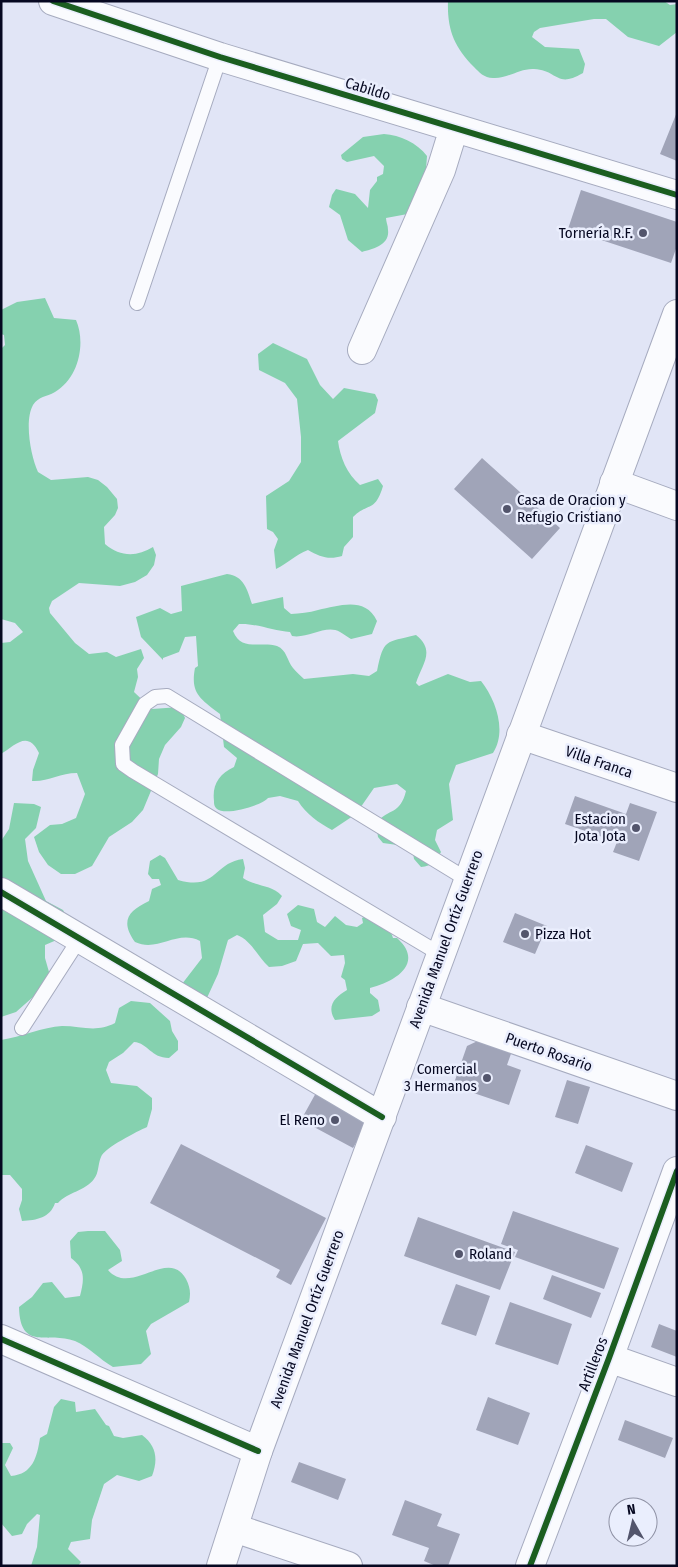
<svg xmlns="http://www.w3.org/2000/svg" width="678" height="1567" font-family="'Fira Sans Condensed',sans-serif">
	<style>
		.forest { fill: #85d1af }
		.building { fill: #a0a4b8 }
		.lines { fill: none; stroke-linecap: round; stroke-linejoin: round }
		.lane-casing { stroke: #a6abbf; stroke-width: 16 }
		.street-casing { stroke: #a6abbf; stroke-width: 30 }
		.primary-casing { stroke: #a6abbf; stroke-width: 30 }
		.lane { stroke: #fafbfe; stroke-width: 14 }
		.street { stroke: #fafbfe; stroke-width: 28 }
		.primary { stroke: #fafbfe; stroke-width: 28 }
		.cycleway-casing { stroke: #eaeefd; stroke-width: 9 }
		.cycleway { stroke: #1b5e20; stroke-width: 6 }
		.poi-dot { fill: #53556c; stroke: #eaeefd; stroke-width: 2 }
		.labels { text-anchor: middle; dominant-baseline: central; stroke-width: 5; stroke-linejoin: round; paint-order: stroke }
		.street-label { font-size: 15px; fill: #060821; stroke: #eaeefd }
		.poi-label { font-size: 15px; fill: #060821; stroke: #eaeefd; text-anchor: end }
	</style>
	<rect width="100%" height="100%" fill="#e1e5f6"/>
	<path class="forest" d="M448 1H664L670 5 677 4V32L659 46 628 37 606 19H594L540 28 534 32 532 37 545 47 579 49 585 64 583 73C556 89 558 70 534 69 520 68 507 79 493 78 484 78 479 72 474 67 454 47 447 29 448 1Z
		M384 134C400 135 417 143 427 156L425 182 413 213 386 218C386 222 388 225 388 230 390 245 373 249 362 252L348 240 340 215 329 207 332 195 336 189 355 194 368 208 370 190 377 181V177L383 174 384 166 374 156 347 162 342 159 341 155 363 137Z
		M45 298 54 318 76 320C86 343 79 378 55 392 46 397 39 396 33 405 24 421 31 457 38 472L51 480 88 477 98 480 107 487 117 499 118 508 115 515 104 527 105 544C120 557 137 557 153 547L156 555 154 565 147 575 135 582 120 586 79 583 52 601 49 608 50 613 75 643 89 654 107 652 116 657 141 649 144 658 137 669 138 677 134 692 152 709 180 707 185 718 181 727 165 745 159 759 158 774 143 810 132 822 109 837 92 866 75 874H61L48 865 39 852 34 837 50 825 62 824 76 818 85 794 77 773C60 773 48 782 32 781L33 770 39 753C28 729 14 746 1 754V643L10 642 23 632 15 623 1 619V349L5 345 4 335 1 334V310L17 302Z
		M273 343 307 359 320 385 333 399 344 388 375 394 378 400 375 413 338 441C340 457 347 474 360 485L378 479 383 486C375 513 368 502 353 517V537L344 547 342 556C329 560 320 557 308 550 295 555 288 563 276 569L274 550 278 539 273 532 267 529 266 496 289 481 301 462V437L297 399 285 383 259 370 258 354Z
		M227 574C244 576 247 589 252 604L283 597 284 608 291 614C300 613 309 613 318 610 339 606 365 596 377 621L372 634 351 639C347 637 344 634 340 632 326 624 308 639 292 636L290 632C273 631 256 623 239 624L233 631C241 652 261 641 277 646 287 650 287 661 293 668 296 672 300 675 304 679L353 674 369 676 377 671C384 638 385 643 416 635 436 651 422 664 416 683L419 686 448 674 470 682 481 681C496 700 507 731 493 753L456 765 449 784 453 820 437 830 435 840 441 852C436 861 432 866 421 867L414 859 412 847 383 843 378 837 376 823C389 808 400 815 406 791L397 784 374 788 356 814 332 830C319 823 306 814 298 801L280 796 268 798C261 806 225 816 217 809 214 806 214 804 214 801 212 785 219 774 234 767L237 758 224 747 220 714C201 699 190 694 195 668L198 666 196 636 185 637 179 652 163 658V660L141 637 136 617 160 608 171 614 182 611 181 586Z
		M14 803 34 804 41 807 36 828 25 839 28 861 46 901 63 910 68 919 59 939 45 945V958L51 979 42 992 33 997 16 1012 1 1017V841L9 829Z
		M160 855 165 858 178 880C217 891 213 863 243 859L245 868 243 878C256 887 271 884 282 896L277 904 263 915 265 932 278 940H298L301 930 291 926 287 914 298 905 314 909 317 922 325 927 335 916 346 925 357 927 363 923 362 918 370 914 388 924 393 938H397C425 963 395 982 370 988V993L378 1000 380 1011 372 1016 335 1020C326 1006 335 997 347 990L345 980 341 977 345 963 344 955 331 956 318 943 303 944 296 961 282 966 269 967C258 957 251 940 237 935L228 940 218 974 206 1000 144 994 134 984H182L202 958 200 941C177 929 158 953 135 942 120 921 128 911 149 901L152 889 161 885 159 879H152L148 874 150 861Z
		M131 1001 150 1003 170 1021 172 1031 178 1041V1050L169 1058C151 1058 148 1043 134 1042L123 1053 109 1062 106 1070 111 1083 137 1086 152 1098V1109L147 1127C138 1131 104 1148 101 1157 98 1163 99 1173 94 1179 85 1191 68 1192 58 1203H55C50 1218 37 1220 22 1221L19 1209 22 1200V1189L10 1175H1V1040C21 1037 43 1027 62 1026 82 1026 96 1033 115 1023L119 1008Z
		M88 1231H105L120 1250 122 1261 108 1270C131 1297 168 1247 186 1279 190 1287 191 1293 189 1302L151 1324 146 1331 151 1354 141 1364 113 1367C99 1359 89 1347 75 1341 48 1331 20 1352 19 1307L32 1297 43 1283 52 1282 65 1298 80 1296C84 1280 86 1269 71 1258L70 1241 78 1232Z
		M61 1399 75 1402 76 1412 95 1409 106 1425 109 1426 114 1436 123 1438 142 1435C157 1446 158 1460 152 1476L139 1481 117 1475 104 1484 92 1520 90 1539 71 1542 68 1549 81 1562 78 1566H31L37 1547 40 1515 37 1514 27 1524 22 1534 12 1536 1 1523V1443H10L13 1448 5 1465 11 1476C33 1474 37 1457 40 1438L47 1434 54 1407Z"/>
	<path class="building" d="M677 112V161L660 154Z
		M581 190 677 222V246L671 263 568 229Z
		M482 458 560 528 532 559 454 489Z
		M575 796 626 814 630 803 657 812 639 861 613 852 617 842 565 824Z
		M515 913 547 926 535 954 503 942Z
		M484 1038 513 1048 507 1065 521 1070 509 1105 453 1086 467 1046Z
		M567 1080 590 1087 578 1124 555 1117Z
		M317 1091 369 1120 353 1148 301 1120Z
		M181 1144 326 1218 291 1285 276 1277 280 1270 150 1203Z
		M586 1145 633 1163 622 1192 575 1173Z
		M513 1211 619 1248 604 1289 515 1257 518 1250 501 1244Z
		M418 1217 515 1252 500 1290 404 1256Z
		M552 1275 601 1293 591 1318 543 1299Z
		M456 1284 490 1296 476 1336 441 1324Z
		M510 1302 572 1324 558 1365 495 1344Z
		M659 1324 677 1331V1357L651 1347Z
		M488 1397 530 1413 518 1445 476 1430Z
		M625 1420 673 1438 665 1458 618 1440Z
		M299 1462 346 1479 338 1500 291 1482Z
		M405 1500 442 1514 437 1526 460 1534 448 1566H436L424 1561 429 1548 392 1535Z"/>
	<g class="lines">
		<g class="lane-casing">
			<path id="lane" d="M137 303 220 57
				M440 954 133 771 123 764 122 745 145 704 155 697 167 696 468 880
				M22 1028 80 938"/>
		</g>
		<g class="street-casing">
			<path id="street" d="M53 1 220 57 677 195
				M362 350 441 170 454 128
				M614 483 677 506
				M521 735 677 788
				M1 892 382 1117
				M421 1007 677 1096
				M1 1339 258 1451
				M609 1358 677 1382
				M234 1528 348 1566
				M530 1566 609 1358 677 1171"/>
		</g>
		<g class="primary-casing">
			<path id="primary" d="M221 1566 258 1451 677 314"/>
		</g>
		<use href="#lane" class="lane"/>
		<use href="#street" class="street"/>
		<use href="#primary" class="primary"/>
		<g class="cycleway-casing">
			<path id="cycleway" d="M53 1 220 57 677 195
				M1 892 382 1117
				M1 1339 258 1451
				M530 1566 609 1358 677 1171"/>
		</g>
		<use href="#cycleway" class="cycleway"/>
	</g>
	<g class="poi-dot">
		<circle cx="643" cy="233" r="5"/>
		<circle cx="507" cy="509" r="5"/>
		<circle cx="636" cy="828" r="5"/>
		<circle cx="525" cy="934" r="5"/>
		<circle cx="487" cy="1078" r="5"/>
		<circle cx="335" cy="1120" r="5"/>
		<circle cx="459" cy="1254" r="5"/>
	</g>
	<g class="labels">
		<g class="street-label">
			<text transform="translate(368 89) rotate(17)">Cabildo</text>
			<text transform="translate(599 762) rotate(19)">Villa Franca</text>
			<text transform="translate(446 939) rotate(-70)">Avenida Manuel Ortíz Guerrero</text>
			<text transform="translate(549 1052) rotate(19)">Puerto Rosario</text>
			<text transform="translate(307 1319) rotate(-70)">Avenida Manuel Ortíz Guerrero</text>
			<text transform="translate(593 1364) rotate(-69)">Artilleros</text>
		</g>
		<g class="poi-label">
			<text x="633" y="233">Tornería R.F.</text>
			<text x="517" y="500" text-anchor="start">Casa de Oracion y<tspan x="517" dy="17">Refugio Cristiano</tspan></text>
			<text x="626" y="819">Estacion<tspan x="626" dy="17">Jota Jota</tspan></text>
			<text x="535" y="934" text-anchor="start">Pizza Hot</text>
			<text x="477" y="1069">Comercial<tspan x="477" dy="17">3 Hermanos</tspan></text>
			<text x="325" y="1120">El Reno</text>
			<text x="469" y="1254" text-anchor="start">Roland</text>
		</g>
	</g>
	<rect width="678" height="1567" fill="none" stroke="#060821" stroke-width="5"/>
	<g transform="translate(633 1522) rotate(352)"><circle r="24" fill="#eaeefd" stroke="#8f92a5"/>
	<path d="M0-4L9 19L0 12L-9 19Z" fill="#53556c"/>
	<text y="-8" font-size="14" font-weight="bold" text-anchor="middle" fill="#060821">N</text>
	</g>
</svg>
